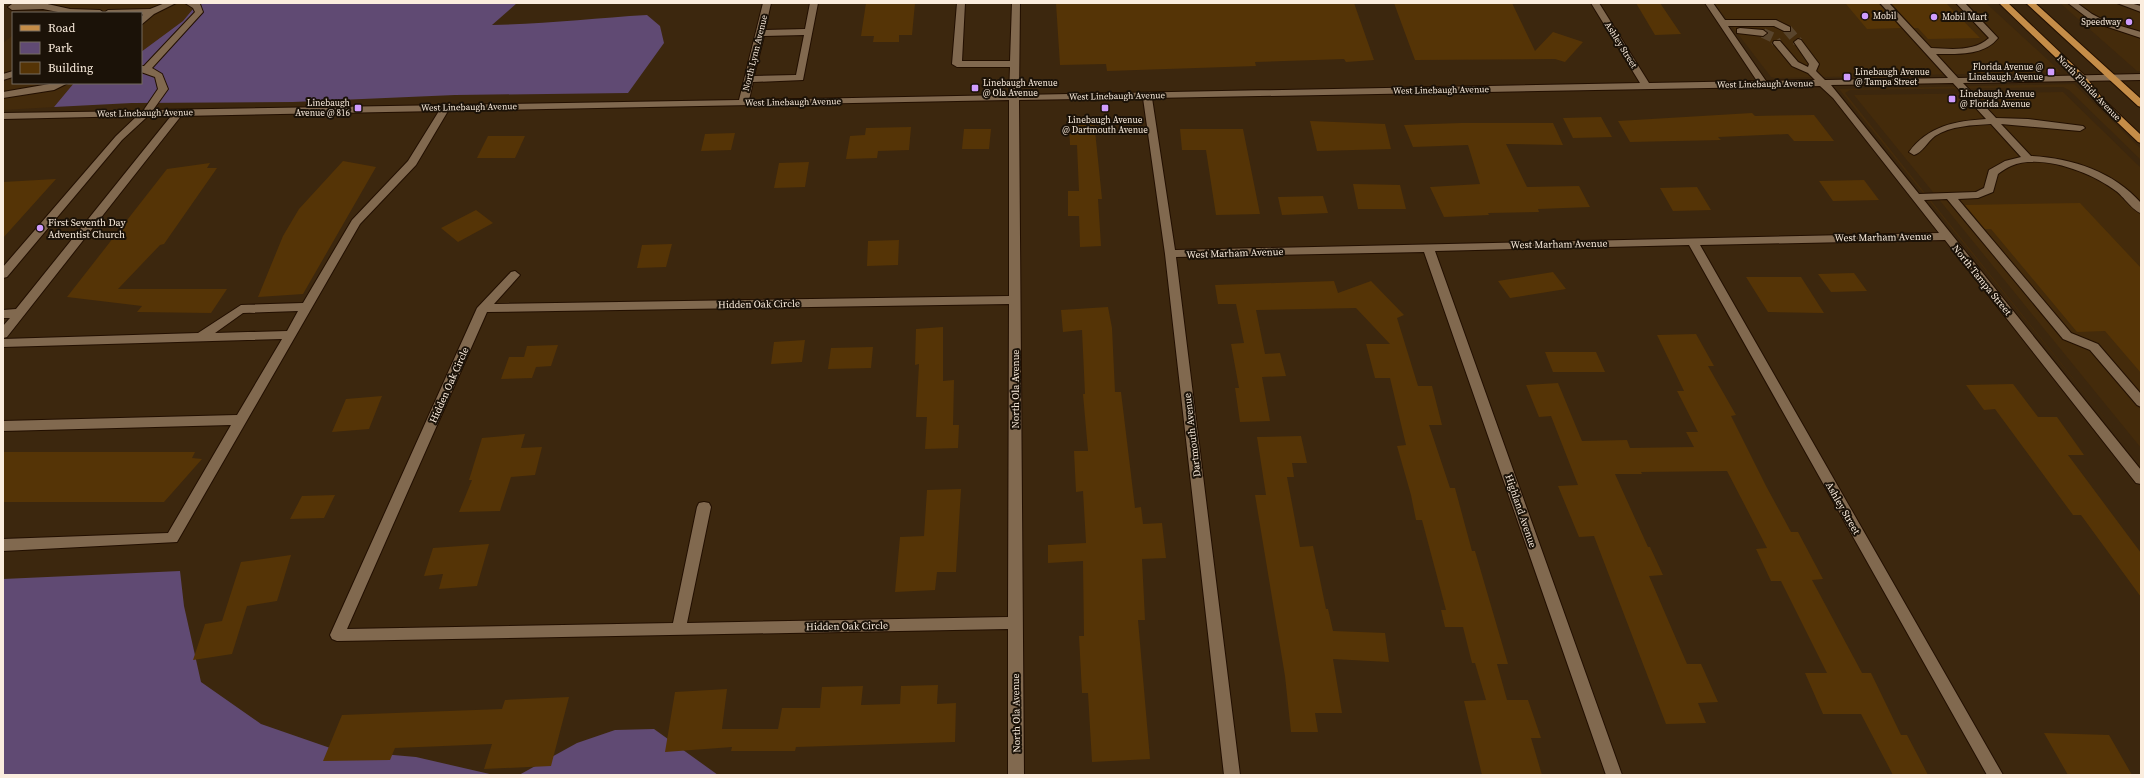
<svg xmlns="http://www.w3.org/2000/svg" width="2144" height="778" font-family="'Source Serif 4',serif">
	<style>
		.built { fill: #442b0b }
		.green { fill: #604a73 }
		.building { fill: #553406 }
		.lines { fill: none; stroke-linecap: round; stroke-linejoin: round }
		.minor-tunnel { stroke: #59452d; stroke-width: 10; stroke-dasharray: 10 5; stroke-linecap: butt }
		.minor-casing { stroke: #220f00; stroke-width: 2 }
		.major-casing { stroke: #220f00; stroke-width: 2 }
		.minor { fill: #81694f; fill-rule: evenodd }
		.major { fill: #c58d48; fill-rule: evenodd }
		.poi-dot { fill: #d09dfe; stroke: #1b1208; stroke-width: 1.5 }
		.labels { text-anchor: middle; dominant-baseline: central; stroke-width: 4; stroke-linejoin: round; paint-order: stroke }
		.far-poi-label { font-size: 9px; fill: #fbedde; stroke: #1b1208; text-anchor: start }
		.far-street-label { font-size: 9px; fill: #fbedde; stroke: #1b1208 }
		.poi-label { font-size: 10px; fill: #fbedde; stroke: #1b1208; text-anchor: start }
		.street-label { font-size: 10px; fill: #fbedde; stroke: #1b1208 }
	</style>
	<rect width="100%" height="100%" fill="#3c270e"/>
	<path class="built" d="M57 3H198L183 21 141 52V13H43Z
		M1714 3H1986L2061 72 1775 78 1771 77Z
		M2060 3H2141V71H2137Z
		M13 35V83H74L54 107 3 110V43Z
		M2074 84 2141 149V160L2069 90 2063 87 1850 90 1845 93 2141 463 1839 89Z
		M2063 92 2141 168V448L1854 95Z"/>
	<path class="green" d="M198 3H517L492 25C544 24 595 18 647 15L660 26 664 43 628 93 455 95 293 102 132 103 54 107 74 83H141V52L183 21Z
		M180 571 184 606 201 682 261 724 336 750 416 757 494 775H3V579Z
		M654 729 718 775H519L577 743 615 730Z"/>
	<path class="building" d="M866 3H915L912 35H899V42H873L874 36H861Z
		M1056 3H1354L1374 60 1346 62 1344 59 1255 62 1256 66 1107 71 1106 64 1060 65Z
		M1394 3H1512L1535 51 1553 32 1583 42 1565 62 1555 59 1415 60Z
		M1636 3H1660L1681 34 1655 35Z
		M1946 3 1980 38 1928 39 1918 28H1914L1892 4Z
		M1846 4H1879L1901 28 1867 29Z
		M1752 113 1755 116 1814 115 1834 141H1794L1788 134 1718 137 1721 140 1630 142 1618 121Z
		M1601 117 1612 137 1573 138 1563 118Z
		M1094 121 1102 199H1098L1101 246 1080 247 1079 216H1068V191H1079L1077 145H1070L1069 122Z
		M1310 121 1385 124 1391 149 1317 151Z
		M1461 123H1553L1563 145 1506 144 1527 187 1579 186 1590 207 1538 209 1539 212 1488 213 1489 215 1444 217 1430 187 1480 184 1468 145 1413 147 1404 125Z
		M911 127 909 150 878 151 877 158 846 159 850 136 865 135 866 128Z
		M964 129H991L989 149H962Z
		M1180 129H1243L1260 214 1216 215 1206 150H1182Z
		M735 133 731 150 701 151 705 134Z
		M488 136H525L515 158H477Z
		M343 161 376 167 303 294 258 297 283 236 299 209Z
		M809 162 805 187 774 188 779 163Z
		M210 163 207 168H217L164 244 160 245 118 289H227L211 313 137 312 142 306 67 297 167 169Z
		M56 179 3 238V182Z
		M1864 180 1879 200 1833 201 1819 181Z
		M1353 184 1400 185 1406 209H1358Z
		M1697 187 1711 210 1673 211 1660 188Z
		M1323 196 1328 213 1282 215 1278 197Z
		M2080 203 2141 268V373L2105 331 2077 332 1991 229H1985L1965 205Z
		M476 210 493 223 458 242 441 228Z
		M899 240 898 265 867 266 868 241Z
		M672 244 666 267 637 268 642 245Z
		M1553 272 1566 289 1510 298 1498 281Z
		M1854 273 1867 291 1831 292 1818 274Z
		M1746 277H1801L1824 313 1768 312Z
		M1334 281 1338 293 1371 281 1404 315 1397 318 1418 386H1432L1442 425H1429L1450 488H1455L1472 551H1475L1508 664H1497L1507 700H1528L1541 738H1531L1542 775H1482L1464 701 1486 700 1475 663H1472L1463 627H1445L1441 610H1446L1422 520H1416L1411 495 1397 446 1406 445 1390 378H1375L1366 344H1390L1356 308 1256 310 1265 354 1280 353 1286 376 1262 377 1270 421 1240 422 1235 388H1239L1231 344 1244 343 1236 304H1218L1215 285Z
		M1108 307 1112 328 1115 392H1121L1135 508 1141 507 1143 524 1162 523 1166 558 1142 559 1145 620H1138L1150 759 1092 762 1088 693H1082L1079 636H1084L1083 561 1048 563V545L1086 543 1083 491 1076 492 1074 451H1088L1083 394H1085L1082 330 1063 332 1061 310Z
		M943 327V381L954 380 953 425H959L958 448 925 449 927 417H916L919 364 915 365 916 329Z
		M1696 334 1714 366H1708L1736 415 1731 416 1766 486 1791 532H1798L1823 579 1812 580 1862 673H1871L1901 735H1907L1928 775H1893L1861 714H1823L1805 673H1827L1781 581H1771L1756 549 1767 548 1727 471 1641 472 1642 474H1615L1648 547H1650L1663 575 1649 576 1687 664H1701L1718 702 1698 703 1706 723 1666 724 1594 536 1579 537 1558 486 1578 485 1551 416 1539 417 1526 385 1558 383 1582 441 1627 440 1630 448 1694 447 1686 432H1698L1677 391H1684L1657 335Z
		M805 340 802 362 771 364 774 342Z
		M558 345 551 366 536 367 532 378 501 379 509 357H524L527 346Z
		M873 347 871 368 828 369 831 348Z
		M1545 352H1596L1605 372H1553Z
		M2013 384 2038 417H2057L2084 455H2068L2141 553V597L2081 515H2073L1995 409 1984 410 1966 385Z
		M382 396 369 429 332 432 346 399Z
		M525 434 521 448 542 447 535 475 511 477 500 511 459 512 472 480H469L482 438Z
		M1301 436 1307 463H1292L1294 477H1287L1300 547 1313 546 1326 609H1328L1333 631 1385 633 1389 662 1333 659 1342 713H1315L1318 732H1291L1285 676 1255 495H1266L1257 437Z
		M3 452H195L192 458 202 459 164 502H3Z
		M961 489 956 572H937L935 590 895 592 900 537 924 536 927 490Z
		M335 495 324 518 290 519 302 496Z
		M489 544 477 586 439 589 443 574 424 576 433 548Z
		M291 555 277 601 247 606 232 654 193 660 205 624 222 621 241 562Z
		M938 685 937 704 956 703 955 742 796 747 795 751H731L732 747 665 752 675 692 727 689 722 729H778L782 708H820L822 687 863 686 861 705 900 704 901 686Z
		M569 697 551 766 484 769 492 744 395 748 390 760 323 761 342 715 502 709 505 700Z
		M2044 733 2109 735 2132 775H2068Z"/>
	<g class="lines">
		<path class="minor-tunnel" d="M1787 29 1798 42
			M1763 33 1774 38 1777 43"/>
		<g class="minor-casing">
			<path id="minor" d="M43 3 70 9 100 10 104 13 108 10 150 9 165 3H176L154 14 141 25V17L143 15 141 13H63L43 9 12 10 8 7 12 4Z
				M185 3 200 4 203 12 152 68 162 74 168 89 153 110 739 100 763 3H771L765 30 805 29 810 3H818L803 80 753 82 749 100 1009 95 1010 67H957L952 64 957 3H965L962 61H1010L1012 3H1020L1019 95 1640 83 1591 3H1599L1649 83 1757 81 1705 3H1713L1725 20H1776L1790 27V31H1784L1774 26H1728L1766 81 1815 80 1808 73 1792 66 1773 43 1774 41H1780L1798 62 1808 67 1809 64 1794 42 1798 39 1801 40 1819 64 1816 71 1825 80 1948 78 1880 3H1889L1931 48C1950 49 1974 52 1989 38L1956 3H1965L1998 38C1984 56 1957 54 1936 54L1958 78 2141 74V80L1963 83 1996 118 2028 119 2083 126 2085 128 2080 131 2001 124 2031 156C2072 158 2114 172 2141 203V213C2134 212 2123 196 2116 191 2091 172 2041 153 2011 166 2006 168 2002 171 1998 174L1993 192 1978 198 1958 199 2071 333 2098 344 2141 394V407L2137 405 2090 350 2063 339 1947 199 1924 200 2141 470V484L2136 483 1945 240 1700 245 2003 775H1987L1689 245 1435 251 1622 775H1606L1424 252 1176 257 1240 775H1224L1165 254 1143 98 1019 100 1024 775H1008V629L337 641 332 639 330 635 477 308 511 272 515 271 520 275 494 304 1009 296V100L448 111 416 165 360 224 177 542 3 551V539L168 533 231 425 3 431V421L237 415 282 339 3 347V339L198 333 241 305 303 303 352 220 408 161 439 111 181 116 7 337 3 338V326L10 318H3V310L16 309 171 116H148L122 140 7 277 3 278V267L116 136 137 116 3 119V113L143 111 158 89 155 77 141 72V66H144L195 12 193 8ZM804 35 796 75 754 76 764 36ZM1953 83 1986 119C1955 121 1928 126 1909 152L1914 155C1922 153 1928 141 1935 136 1950 126 1973 125 1991 124L2021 157 2005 161 1989 170 1984 188 1976 192 1919 194 1831 85ZM1820 86 1833 98 1939 233 1175 250 1152 98ZM1009 304 1008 617 687 623 711 507 709 503 704 502 699 503 697 507 673 623 347 629 487 312ZM298 311 287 331 215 333 243 313Z
				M2068 3H2077L2092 14 2107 22 2141 32V38L2093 22Z
				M2117 3H2130L2141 6V12Z
				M1740 28 1763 30 1767 33 1763 36 1737 33V29Z
				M13 71V77L3 80V74Z
				M55 83H68L54 90 3 98V92Z"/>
		</g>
		<g class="major-casing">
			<path id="major" d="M1999 3H2008L2085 76 2103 99 2141 135V143L2138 142 2097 103 2079 80Z
				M2026 3H2035L2141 99V107L2138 106Z"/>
		</g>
		<use href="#minor" class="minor"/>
		<use href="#major" class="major"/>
	</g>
	<g class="poi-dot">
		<circle cx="1865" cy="16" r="4"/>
		<circle cx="1934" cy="17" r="4"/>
		<circle cx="2129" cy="22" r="4"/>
		<rect x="2047" y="68" width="8" height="8" rx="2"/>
		<rect x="1843" y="73" width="8" height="8" rx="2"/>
		<rect x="971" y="84" width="8" height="8" rx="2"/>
		<rect x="1948" y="95" width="8" height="8" rx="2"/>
		<rect x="354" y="104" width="8" height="8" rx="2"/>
		<rect x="1101" y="104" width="8" height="8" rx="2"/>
		<circle cx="40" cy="228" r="4"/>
	</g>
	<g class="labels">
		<g class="far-poi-label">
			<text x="1873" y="16">Mobil</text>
			<text x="1942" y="17">Mobil Mart</text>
			<text x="2121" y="22" text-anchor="end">Speedway</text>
			<text x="2043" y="67" text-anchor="end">Florida Avenue @<tspan x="2043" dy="10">Linebaugh Avenue</tspan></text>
			<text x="1855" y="72">Linebaugh Avenue<tspan x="1855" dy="10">@ Tampa Street</tspan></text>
			<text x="983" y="83">Linebaugh Avenue<tspan x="983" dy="10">@ Ola Avenue</tspan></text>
			<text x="1960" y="94">Linebaugh Avenue<tspan x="1960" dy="10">@ Florida Avenue</tspan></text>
			<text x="350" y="103" text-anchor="end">Linebaugh<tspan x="350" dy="10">Avenue @ 816</tspan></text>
			<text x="1105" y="120" text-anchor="middle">Linebaugh Avenue<tspan x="1105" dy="10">@ Dartmouth Avenue</tspan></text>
		</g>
		<g class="far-street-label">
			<text transform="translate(1621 45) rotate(58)">Ashley Street</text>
			<text transform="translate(755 53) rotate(-76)">North Lynn Avenue</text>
			<text transform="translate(1765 84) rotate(-1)">West Linebaugh Avenue</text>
			<text transform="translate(2089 88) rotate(46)">North Florida Avenue</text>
			<text transform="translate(1441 90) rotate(-1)">West Linebaugh Avenue</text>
			<text transform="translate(1117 96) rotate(-1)">West Linebaugh Avenue</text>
			<text transform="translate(793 102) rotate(-1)">West Linebaugh Avenue</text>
			<text transform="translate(469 107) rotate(-1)">West Linebaugh Avenue</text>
			<text transform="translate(145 113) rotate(-1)">West Linebaugh Avenue</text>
		</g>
		<g class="poi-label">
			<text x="48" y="222">First Seventh Day<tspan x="48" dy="12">Adventist Church</tspan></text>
		</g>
		<g class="street-label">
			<text transform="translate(1883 237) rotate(-1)">West Marham Avenue</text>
			<text transform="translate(1559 244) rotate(-1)">West Marham Avenue</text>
			<text transform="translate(1235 253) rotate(-2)">West Marham Avenue</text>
			<text transform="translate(1982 280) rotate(51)">North Tampa Street</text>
			<text transform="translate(759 304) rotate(-1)">Hidden Oak Circle</text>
			<text transform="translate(449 385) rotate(-66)">Hidden Oak Circle</text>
			<text transform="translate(1015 389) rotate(-90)">North Ola Avenue</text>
			<text transform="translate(1192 435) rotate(-97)">Dartmouth Avenue</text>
			<text transform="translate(1843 508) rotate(60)">Ashley Street</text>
			<text transform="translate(1521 511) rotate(71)">Highland Avenue</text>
			<text transform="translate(847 626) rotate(-1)">Hidden Oak Circle</text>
			<text transform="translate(1016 713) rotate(-91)">North Ola Avenue</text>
		</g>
	</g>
	<rect width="2144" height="778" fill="none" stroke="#fbedde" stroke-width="8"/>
	<rect x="12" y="12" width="130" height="72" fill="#1b1208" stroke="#756a5e"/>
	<rect x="20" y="25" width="20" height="6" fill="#c58d48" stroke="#756a5e"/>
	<text x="48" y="32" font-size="12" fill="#fbedde">Road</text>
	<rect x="20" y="42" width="20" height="12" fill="#604a73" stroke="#756a5e"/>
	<text x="48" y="52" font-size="12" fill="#fbedde">Park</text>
	<rect x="20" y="62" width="20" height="12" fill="#553406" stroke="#756a5e"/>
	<text x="48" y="72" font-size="12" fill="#fbedde">Building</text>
</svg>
